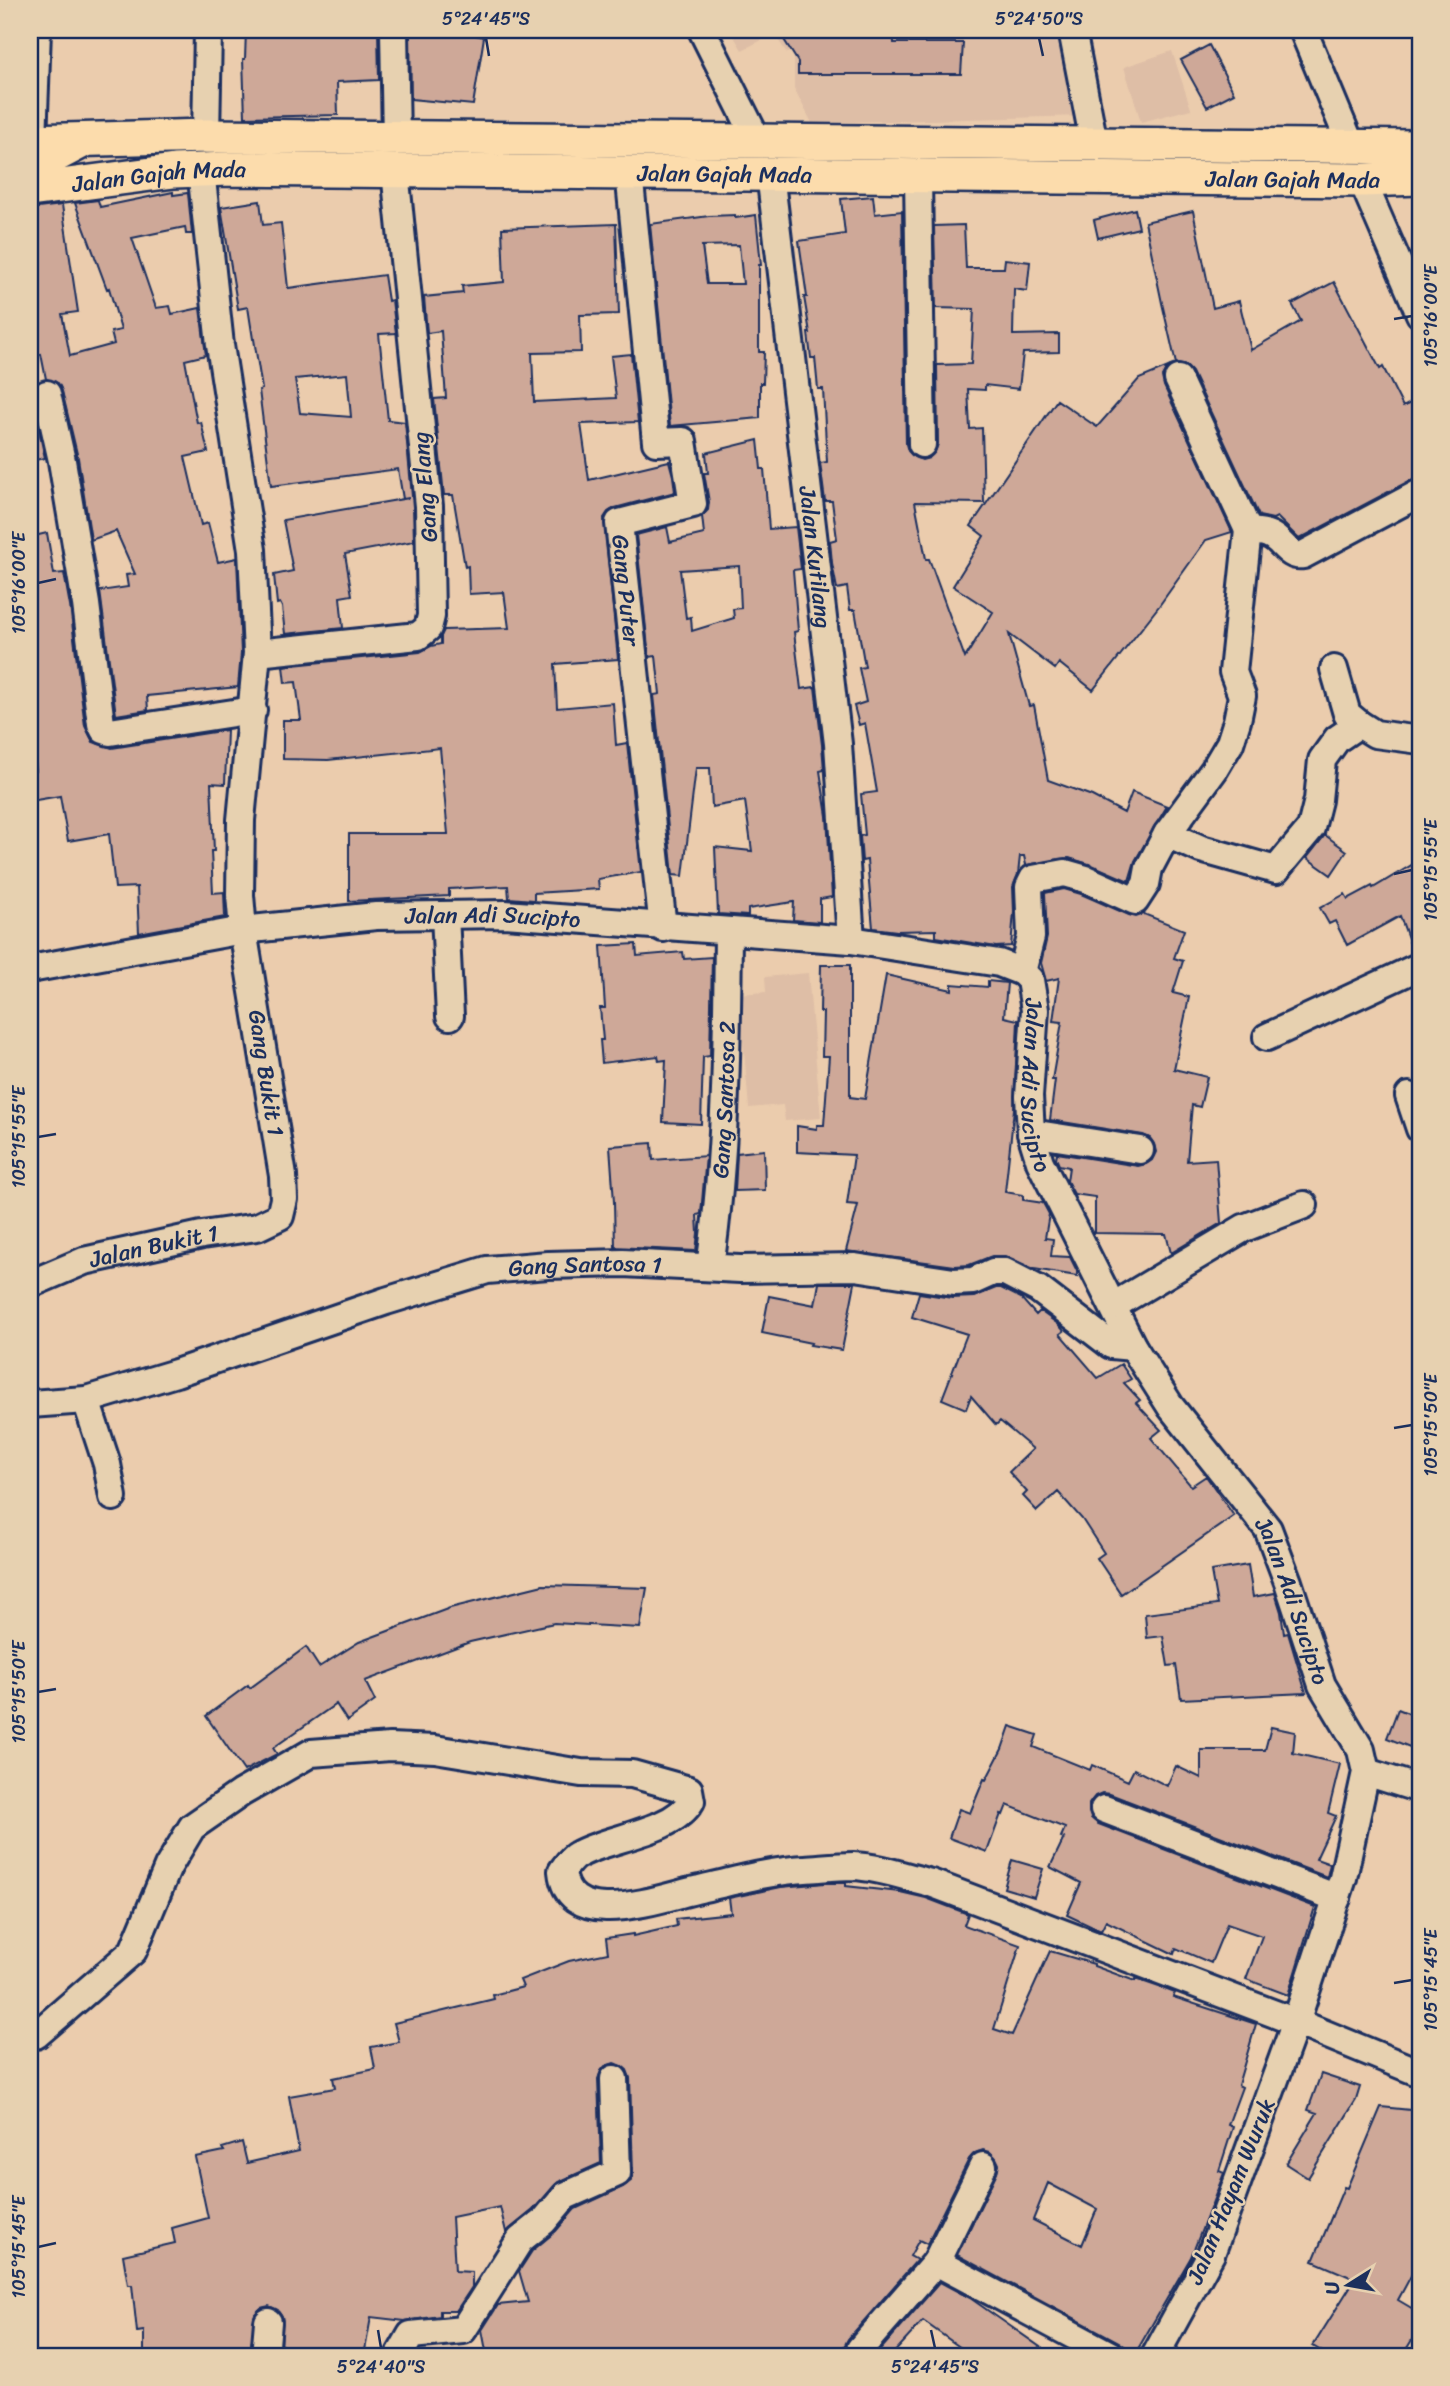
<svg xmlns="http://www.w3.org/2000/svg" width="1450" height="2386" font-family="Sriracha,sans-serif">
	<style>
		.built { fill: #debea6 }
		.building { fill: #cea898; stroke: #1b2f5e; stroke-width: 2; fill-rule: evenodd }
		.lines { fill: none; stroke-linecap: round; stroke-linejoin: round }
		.minor-casing { stroke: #1b2f5e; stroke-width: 32 }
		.major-casing { stroke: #1b2f5e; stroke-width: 38 }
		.minor { stroke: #e7d1b0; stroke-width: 26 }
		.major { stroke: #fcdcac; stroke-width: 33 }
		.ticks { fill: none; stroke: #1b2f5e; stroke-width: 2.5 }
		.labels { text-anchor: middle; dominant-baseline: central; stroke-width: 5; stroke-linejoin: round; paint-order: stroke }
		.street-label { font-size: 23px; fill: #1b2f5e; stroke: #e7d1b0 }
		.neatline { fill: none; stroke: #1b2f5e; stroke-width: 2.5 }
		.ticks-label { font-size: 18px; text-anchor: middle; fill: #1b2f5e }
	</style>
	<rect width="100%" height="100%" fill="#ebccad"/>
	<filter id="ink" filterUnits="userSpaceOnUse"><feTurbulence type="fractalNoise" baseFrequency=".0143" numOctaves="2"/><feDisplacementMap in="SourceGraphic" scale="14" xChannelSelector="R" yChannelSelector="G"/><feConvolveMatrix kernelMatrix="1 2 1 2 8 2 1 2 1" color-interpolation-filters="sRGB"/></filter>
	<g filter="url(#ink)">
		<path class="built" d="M730 30H1066L1084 116 812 123 794 88V49L787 53 774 34 742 50Z
			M1172 51 1191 109 1141 122 1124 67Z
			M808 973 821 1118 785 1121 783 1105 749 1108 739 994 766 992 765 977Z"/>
		<path class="building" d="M246 30H334L335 32 378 30 379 80 337 82 338 115 245 117 243 59H245Z
			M410 30H453L484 37 473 105 411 99Z
			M778 30H893L894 43H963L961 74H798V62Z
			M1209 45 1234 93 1207 107 1181 60Z
			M173 192V195L188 193 192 234H186L185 227 132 238 156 308 170 306 172 314 200 308 206 355 185 360 197 423 201 422 208 452 185 457 201 525 208 523 218 562 237 558 241 653 238 687 147 696 148 710 116 715 100 591 128 587 126 575 135 574 116 531 91 540 78 458 62 391 58 383 46 379 41 354 30 356V209L62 205 78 312 62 314 70 356 114 344 111 332 121 330 109 288 107 289 75 203 98 200 100 207Z
			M873 196 875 214 902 211 906 444 908 451 914 457 922 460 929 458 935 452 938 444 937 365 971 364 974 309 936 308 934 226 964 225 966 268H1004L1005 259 1030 262 1027 291 1014 289 1013 335 1059 334V352L1023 353 1019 389 985 385V390L968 389 970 429 982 428 984 503 915 502 926 559H929L965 658 993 612 953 586 984 536 971 526 1057 400 1097 427 1139 379 1168 367 1162 377 1164 386 1232 532 1206 540 1159 606 1093 690 1059 663 1055 669 1009 634 1029 706 1034 705 1048 780 1092 796 1124 813 1132 792 1167 806 1135 861 1129 881 1092 865 1069 858 1026 865 1024 856H1020L1018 874 1013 887 1014 912 1011 946 996 947 936 937V930L897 931 873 928 867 860 862 861 860 836 865 835 861 794 877 792 865 723 859 725 854 706 866 702 859 668 865 667 855 610H850L847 587 837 589 832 563 830 541 837 539 832 501H825L820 463 827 462 823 389H818L815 358H811L808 333H810L804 297H807L799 241 845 234 841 199Z
			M260 201 263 225 281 223 288 288 384 275 388 301 392 300 396 333 379 334 388 420 405 422 413 507 414 541 345 554 352 595 340 597 343 628 285 634 282 607 280 603 277 604 274 575 293 571 283 520 409 498 403 499 398 469 271 486 259 390 262 389 254 339H253L248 307 238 309 221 207ZM347 374 351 417 300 413 295 379Z
			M1135 209 1139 228 1098 238 1094 220Z
			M1193 211 1213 308 1239 301 1251 350 1301 321 1292 304 1334 282 1380 369 1383 367 1403 407 1420 398V477L1413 479 1299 539 1277 517 1273 519 1259 516 1192 372 1186 366 1176 364 1162 303 1145 222Z
			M735 215V218L756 215 761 265H759V352H764L763 383H760V418L670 426 650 224 709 216ZM739 245 743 284H707L702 246Z
			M616 224 619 314 580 315 581 352 532 353 534 402 616 398 611 356 631 354 638 422 581 424 589 480 669 461 673 476 675 492 615 508 608 512 604 518 618 659 555 664 557 708 613 703 616 745 627 743 641 872 598 879 599 889 534 893V900L509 898 508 886 449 889V896L349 901V834H448L440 748 328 760 283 759V720H301L296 682 285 683 283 666 420 652 431 646 441 644V636L444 630 509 628 504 592 469 594 468 566 465 567 453 495H444L434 399 446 398 441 331 427 333 424 297 463 293 462 286 504 282 502 228Z
			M33 403 45 458 30 461V404Z
			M758 440 761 469H764L769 529 796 527 801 569 793 570 798 631 794 632 801 689 815 687 822 745 824 770 820 771 827 816 832 897 820 899V922L793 920 794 902 748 909V916L718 914 715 847 752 851 745 801 712 807 710 768H696L683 876 673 875 654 695 660 694 656 656 649 657 636 535 667 527 670 542 704 534 702 516 708 510 709 502 704 473H708L706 453ZM739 566 741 608 733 609 734 618 692 631 691 617 686 618 680 570Z
			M47 533 54 574 64 573 70 606 85 726 93 742 112 748 227 730 225 784 211 783 214 851H211L213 893 224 892 225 917 139 933 137 887 115 888 109 834 68 841 60 796 30 801V772L36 771 31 728 35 727 30 696V537Z
			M1325 835 1347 851 1331 875 1307 858Z
			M1420 860V950L1413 952 1400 916 1347 945 1335 921 1329 924 1320 908 1345 894 1348 899 1372 886 1373 888Z
			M1064 889 1081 894 1129 915 1136 917 1144 914 1184 930 1174 958 1183 961 1173 993 1189 997 1174 1069 1207 1077 1200 1107 1192 1105 1187 1161 1216 1159 1221 1223 1171 1253 1166 1234 1095 1233V1197L1074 1194 1067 1181 1069 1167 1059 1165 1056 1158 1057 1153 1138 1166 1146 1164 1152 1160 1156 1152 1154 1144 1150 1138 1143 1135 1050 1120 1055 1080H1052L1062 1022 1053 1021 1059 978 1046 981 1041 963 1047 937 1045 893Z
			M636 944 637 956 683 952 684 959 712 957 710 1056 703 1057 701 1124 663 1122 666 1060 659 1061 658 1056 602 1063 600 1040H603L600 1008H605L601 946Z
			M821 965H850V1097L865 1099 886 975 952 990V984L988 987V981L1007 983 1004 1017 1018 1020 1014 1109 1005 1192 1023 1195V1200L1043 1203 1049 1214 1045 1238 1053 1239 1051 1256 1070 1257 1077 1271V1276L1034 1269 1005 1256H992L969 1265 955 1266 846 1251 858 1205 847 1204 854 1155 797 1152V1126L817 1129V1125H824L829 1056H822L823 1012H820Z
			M652 1143 653 1160 706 1156 701 1214 697 1215 698 1233 696 1251 615 1247 614 1202 610 1146Z
			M764 1150 765 1190 735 1191 737 1153Z
			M819 1283H855L842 1350 810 1345 811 1343 762 1333 769 1296 815 1305Z
			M996 1288H1001L1021 1298 1036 1315 1040 1311 1058 1324 1064 1331 1060 1334 1098 1378 1121 1364 1131 1379 1124 1383 1140 1400 1136 1403 1161 1430 1151 1438 1191 1486 1206 1476 1234 1516 1121 1594 1097 1558 1104 1553 1082 1519 1058 1492 1037 1511 1023 1496 1027 1492 1009 1472 1033 1449 1000 1421 996 1425 971 1396 966 1409 942 1399 967 1334 912 1317 919 1293 952 1298 974 1297Z
			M1248 1565 1253 1597 1275 1593 1281 1612 1284 1634 1288 1633 1306 1693 1181 1699 1176 1665 1168 1666 1163 1636 1147 1638 1145 1614 1217 1605 1211 1571Z
			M543 1585 647 1588 640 1628 554 1623 470 1642 365 1681 375 1701 347 1721 336 1704 273 1748 277 1754 244 1771 206 1716 248 1685 250 1688 306 1647 319 1667 359 1642 450 1608Z
			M1398 1709 1420 1718V1751L1387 1738Z
			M1010 1726 1037 1735 1033 1747 1090 1770 1092 1765 1128 1781 1134 1769 1167 1786 1176 1766 1201 1778V1750H1265L1271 1727 1295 1732 1293 1753 1340 1764 1328 1813 1336 1816 1316 1859 1330 1864 1327 1877 1110 1794 1102 1793 1095 1796 1089 1804V1812L1091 1818 1098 1824 1315 1907 1288 1995 1246 1979 1262 1936 1227 1924 1211 1963 1176 1948 1174 1954 1106 1921 1101 1931 1067 1915 1081 1883 1050 1867 1064 1838 1061 1837 1065 1828 1007 1805 1003 1815 1001 1814 987 1852 949 1838 959 1809 970 1813 984 1779 986 1780 1002 1749Z
			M1012 1860 1043 1869 1034 1897 1004 1888Z
			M825 1883H846V1886L900 1892 926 1898 968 1914 964 1925 1020 1945 994 2029 1012 2035 1050 1951 1094 1964V1966L1135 1981 1136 1979 1162 1988 1175 1993 1173 1997 1256 2024 1238 2085 1242 2087 1228 2125 1233 2127 1219 2171 1224 2173 1191 2257 1135 2354 1119 2342 957 2255 997 2172 999 2164 996 2158 990 2152 983 2150 975 2153 969 2159 927 2244 919 2240 910 2256 917 2260 848 2339 844 2347 846 2356H487L482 2330 498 2305 528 2302 519 2271 532 2251 556 2231 575 2209 623 2187 631 2181 633 2173 630 2078 627 2070 622 2066 614 2063 605 2066 601 2071 598 2079 601 2163 558 2182 533 2210 506 2232 500 2207 452 2217 455 2271 472 2272V2287L456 2311H440V2316L405 2321 371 2317 364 2356H333L304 2351 303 2356H281L282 2316 278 2310 269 2306 261 2308 255 2314 250 2356H216V2352L144 2356V2331L137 2332 132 2285H128L123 2255 175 2243 172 2228 208 2218 195 2157 224 2151 222 2148 242 2142 247 2163 299 2151 289 2096 335 2088 333 2078 375 2069 371 2047 399 2042 394 2023 494 1999 493 1995 523 1987 520 1980 569 1961 608 1953 606 1938 633 1934V1936L677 1926 676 1919 731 1913 729 1898 781 1887ZM1048 2183 1097 2209 1082 2245 1033 2220Z
			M1321 2074 1360 2087 1356 2100 1308 2178 1286 2164 1317 2113 1308 2110Z
			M1381 2107 1420 2111V2259L1398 2300 1420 2313V2327L1402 2356H1329L1313 2346 1355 2279 1313 2261 1344 2187 1347 2188Z
			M940 2282 970 2298 1053 2356H955L961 2348 923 2321 891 2356H875Z"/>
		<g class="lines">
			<g class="minor-casing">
				<g id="minor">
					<path d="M394 30 396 140"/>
					<path d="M702 30 758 142"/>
					<path d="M1072 30 1094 143"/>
					<path d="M1303 30 1352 148"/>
					<path d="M206 136 208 30"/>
					<path d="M33 141 37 30"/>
					<path id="s1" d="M629 172 656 442 683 441 693 504 619 523 663 928"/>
					<path id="s2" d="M770 173 838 744 851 940"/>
					<path d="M918 177 922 444"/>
					<path d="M1362 180 1420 314"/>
					<path d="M1178 379 1248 530C1255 533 1263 531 1270 535 1282 540 1288 558 1303 555L1420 493"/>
					<path d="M47 394 62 461 86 604 101 724 104 730 110 732 129 729 253 710"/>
					<path d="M257 653 418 636 428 628 431 616 429 506 395 171"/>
					<path d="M1334 669 1347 714 1359 724"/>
					<path d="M1167 834 1214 770 1230 743 1237 721 1242 696 1233 672 1248 530"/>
					<path d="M445 915 450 1016"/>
					<path id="s3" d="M30 969 243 930 376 916 505 914 851 940 999 963 1022 972 1030 980 1035 1010 1029 1096 1031 1133 1040 1162 1133 1347 1171 1407 1268 1529 1288 1582 1322 1685 1361 1750 1366 1772 1343 1878 1296 2022 1211 2254 1155 2356"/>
					<path d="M1022 972 1031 937 1029 887 1033 879 1065 873 1086 879 1135 901 1146 884 1149 868 1167 834 1201 849 1276 870 1311 828 1318 800 1322 760 1337 739 1359 724 1375 734 1420 740"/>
					<path d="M1267 1037 1420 966"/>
					<path d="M1409 1096 1420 1129"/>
					<path d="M1031 1133 1140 1150"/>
					<path id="s4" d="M710 1267C726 1156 727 1044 728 932"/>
					<path id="s5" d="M30 1284 84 1261 202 1235 257 1227 280 1216 284 1199 283 1176 243 930 240 895 241 820 257 653 252 550 220 345 201 170"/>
					<path d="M1113 1306 1244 1228 1304 1205"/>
					<path d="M86 1400 107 1464 113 1497"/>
					<path id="s6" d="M30 1404 86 1400 176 1373 386 1301 487 1270 548 1265 623 1263 740 1269 855 1267 954 1282 973 1281 993 1272H1005L1038 1289 1111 1345 1133 1347"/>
					<path d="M1366 1772 1420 1789"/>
					<path d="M1104 1809 1337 1898"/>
					<path d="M36 2035 133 1951 168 1867 192 1827 241 1793 311 1753 390 1747 435 1749 581 1773 632 1774 689 1790 691 1801C673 1833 608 1837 577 1855 571 1858 566 1866 562 1871 568 1934 662 1897 700 1889 734 1881 770 1871 805 1869 821 1868 837 1866 853 1866 879 1867 906 1877 931 1883L1296 2022 1420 2073"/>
					<path d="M936 2262 983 2166"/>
					<path d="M860 2349 936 2262 1112 2356"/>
					<path d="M265 2356 268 2322"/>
					<path d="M399 2356 411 2335 463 2330 520 2240 544 2221 565 2196 617 2173 614 2079"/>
				</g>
			</g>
			<g class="major-casing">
				<g id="major">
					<path d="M30 141 206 136 1420 147"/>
					<path d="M30 165 39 164 81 142"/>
					<path id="s7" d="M30 190 174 171 229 169 1362 180 1420 178"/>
				</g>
			</g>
			<use href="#minor" class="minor"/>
			<use href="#major" class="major"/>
		</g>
	</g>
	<path class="ticks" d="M486 38 489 56M1039 38 1043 56M1394 319 1412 316M38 583 56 579M1394 874 1412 870M38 1137 56 1134M1394 1428 1412 1425M38 1692 56 1689M1394 1983 1412 1980M38 2247 56 2243M378 2330 381 2348M931 2330 935 2348"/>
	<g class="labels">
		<g class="street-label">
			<text stroke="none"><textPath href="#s7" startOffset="696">Jalan Gajah Mada</textPath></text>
			<text stroke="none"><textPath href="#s7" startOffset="130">Jalan Gajah Mada</textPath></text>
			<text stroke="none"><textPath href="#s7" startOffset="1264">Jalan Gajah Mada</textPath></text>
			<text transform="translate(425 487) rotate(-95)">Gang Elang</text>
			<text stroke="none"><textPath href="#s2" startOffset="387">Jalan Kutilang</textPath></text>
			<text stroke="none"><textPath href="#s1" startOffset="506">Gang Puter</textPath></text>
			<text stroke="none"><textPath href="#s3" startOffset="467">Jalan Adi Sucipto</textPath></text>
			<text transform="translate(266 1073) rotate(81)">Gang Bukit 1</text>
			<text stroke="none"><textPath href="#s3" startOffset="1118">Jalan Adi Sucipto</textPath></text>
			<text stroke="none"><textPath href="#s4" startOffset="168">Gang Santosa 2</textPath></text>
			<text stroke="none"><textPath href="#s5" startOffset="130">Jalan Bukit 1</textPath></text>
			<text stroke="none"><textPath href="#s6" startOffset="576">Gang Santosa 1</textPath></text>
			<text stroke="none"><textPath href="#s3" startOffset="1706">Jalan Adi Sucipto</textPath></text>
			<text transform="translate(1231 2191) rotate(-68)">Jalan Hayam Wuruk</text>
		</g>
	</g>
	<rect width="1450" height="2386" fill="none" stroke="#e7d1b0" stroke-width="77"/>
	<g transform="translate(1348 2285) rotate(259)" stroke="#e7d1b0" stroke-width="5" paint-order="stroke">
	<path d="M0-5L12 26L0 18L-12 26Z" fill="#1b2f5e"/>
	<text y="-10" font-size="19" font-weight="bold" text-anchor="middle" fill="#1b2f5e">U</text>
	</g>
	<rect x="38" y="38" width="1374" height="2310" class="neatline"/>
	<g class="ticks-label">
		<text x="486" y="25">5°24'45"S</text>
		<text x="1039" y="25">5°24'50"S</text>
		<text transform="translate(1431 316) rotate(-90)" y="6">105°16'00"E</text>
		<text transform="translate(19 583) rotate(-90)" y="6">105°16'00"E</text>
		<text transform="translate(1431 870) rotate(-90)" y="6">105°15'55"E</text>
		<text transform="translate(19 1137) rotate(-90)" y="6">105°15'55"E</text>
		<text transform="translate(1431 1425) rotate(-90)" y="6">105°15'50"E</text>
		<text transform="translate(19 1692) rotate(-90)" y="6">105°15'50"E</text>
		<text transform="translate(1431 1980) rotate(-90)" y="6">105°15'45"E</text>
		<text transform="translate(19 2247) rotate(-90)" y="6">105°15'45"E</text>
		<text x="381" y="2373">5°24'40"S</text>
		<text x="935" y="2373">5°24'45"S</text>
	</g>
</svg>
